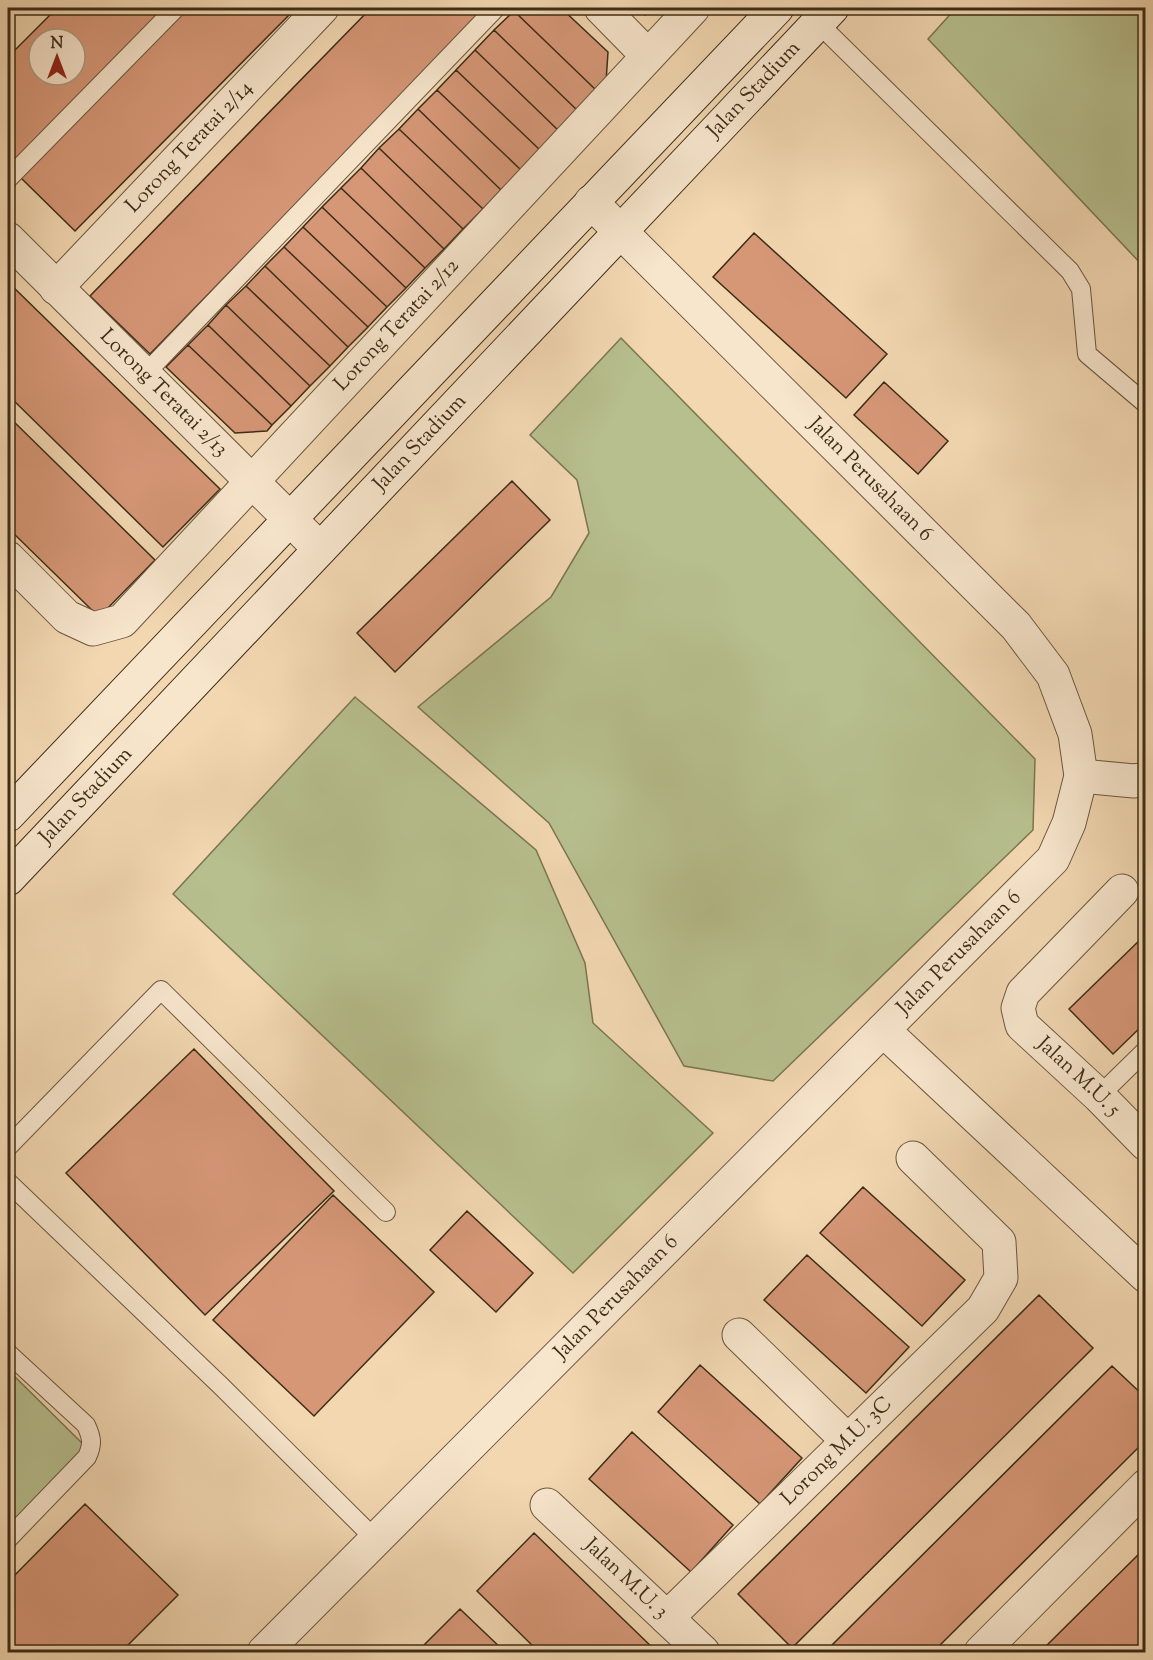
<svg xmlns="http://www.w3.org/2000/svg" width="1153" height="1660" font-family="'Sorts Mill Goudy',serif">
	<style>
		.green { fill: #b7bf8e; stroke: #7a7652; stroke-width: 1.5 }
		.building { fill: #d69777; stroke: #3c2c17; stroke-width: 1.5; fill-rule: evenodd }
		.lines { fill: none; stroke-linecap: round; stroke-linejoin: round }
		.lane-casing { stroke: #6a573e; stroke-width: 20 }
		.street-casing { stroke: #6a573e; stroke-width: 35 }
		.secondary-casing { stroke: #3c2c17; stroke-width: 35 }
		.lane { stroke: #f7e5cc; stroke-width: 18 }
		.street { stroke: #f7e5cc; stroke-width: 33 }
		.secondary { stroke: #f7e5cc; stroke-width: 33 }
		.labels { text-anchor: middle; dominant-baseline: central; stroke-width: 4.5; stroke-linejoin: round; paint-order: stroke }
		.street-label { font-size: 21px; fill: #3c2c17; stroke: #f7e5cc }
	</style>
	<rect width="100%" height="100%" fill="#f2d7b1"/>
	<filter id="stains"><feTurbulence type="fractalNoise" baseFrequency=".00333" numOctaves="4"/><feColorMatrix values="0 0 0 0 .2 0 0 0 0 .09 0 0 0 0 .02 0 0 0 .5 -.17"/></filter>
	<radialGradient id="worn" r=".72"><stop offset=".6" stop-color="#630" stop-opacity="0"/><stop offset="1" stop-color="#630" stop-opacity=".3"/></radialGradient>
	<path class="green" d="M956 8H1145V268L928 39Z
		M621 338 1035 759 1033 830 773 1081 684 1066 549 823 418 707 551 597 589 533 577 480 530 435Z
		M355 697 536 850 585 963 593 1023 713 1133 573 1273 173 894Z
		M8 1370 88 1449 8 1531Z"/>
	<path class="building" d="M57 8H165L8 167V57ZM39 39H75V75H39Z
		M188 8H296L75 231 20 177Z
		M371 8H482L485 10 150 354 90 296Z
		M517 8H561L608 52 606 82 597 91 514 11Z
		M637 8H653L645 15Z
		M514 11 597 91 578 111 494 30Z
		M494 30 578 111 559 131 475 50Z
		M475 50 559 131 540 150 456 70Z
		M456 70 540 150 521 170 437 90Z
		M437 90 521 170 501 190 418 109Z
		M418 109 501 190 483 209 399 129Z
		M399 129 483 209 463 229 379 148Z
		M379 148 463 229 444 249 361 168Z
		M361 168 444 249 425 268 341 188Z
		M341 188 425 268 406 288 322 207Z
		M322 207 406 288 387 307 303 227Z
		M303 227 387 307 368 327 284 247Z
		M754 233 887 354 846 398 713 277Z
		M284 247 368 327 348 347 265 266Z
		M265 266 348 347 330 366 246 286Z
		M8 282 220 489 163 547 8 395Z
		M246 286 330 366 310 386 226 305Z
		M226 305 310 386 291 406 208 325Z
		M208 325 291 406 272 425 188 345Z
		M188 345 272 425 267 431 235 433 166 367Z
		M884 382 948 441 918 474 854 415Z
		M8 416 155 560 99 617 8 528Z
		M512 481 550 520 395 672 357 633Z
		M1146 934V1022L1113 1054 1069 1009Z
		M194 1049 334 1191 205 1315 66 1173Z
		M863 1187 965 1280 922 1326 820 1233Z
		M333 1195 434 1292 314 1416 213 1320Z
		M467 1211 533 1273 496 1312 430 1250Z
		M807 1255 909 1347 866 1393 764 1300Z
		M1039 1295 1093 1348 792 1648 738 1594Z
		M700 1365 802 1458 760 1504 658 1412Z
		M1112 1366 1146 1398V1440L933 1652H825Z
		M632 1432 733 1525 691 1572 589 1479Z
		M85 1504 178 1595 121 1652H8V1582Z
		M534 1533 657 1652H539L477 1591Z
		M1146 1547V1652H1040Z
		M460 1609 505 1652H417Z"/>
	<g class="lines">
		<g class="lane-casing">
			<path id="lane" d="M818 23 1070 271 1081 289 1087 354 1146 404
				M8 179 176 8
				M144 375 496 8
				M1099 1096 1146 1050
				M8 1147 161 990 386 1212
				M8 1182 221 1386 376 1540
				M8 1353 86 1425C92 1438 93 1444 87 1457L8 1539"/>
		</g>
		<g class="street-casing">
			<g id="street">
				<path d="M601 8 648 56"/>
				<path id="s1" d="M8 239 320 549"/>
				<path id="s2" d="M56 288 322 8"/>
				<path id="s3" d="M8 558 67 617 93 629 122 621 693 8"/>
				<path d="M1081 776 1134 781 1146 779"/>
				<path id="s4" d="M1122 891 1023 993 1018 1008 1022 1025 1099 1096 1146 1144"/>
				<path d="M883 1030 1146 1276"/>
				<path d="M739 1335 847 1440"/>
				<path id="s5" d="M547 1505 703 1652"/>
				<path id="s6" d="M667 1618 983 1309 1001 1278 999 1242 913 1158"/>
				<path id="s7" d="M264 1652 1053 859 1069 823 1081 776 1075 734 1053 675 1016 626 591 202"/>
				<path d="M981 1652 1146 1486"/>
			</g>
		</g>
		<g class="secondary-casing">
			<g id="secondary">
				<path d="M8 815 777 8"/>
				<path id="s8" d="M8 879 832 8"/>
			</g>
		</g>
		<use href="#lane" class="lane"/>
		<use href="#street" class="street"/>
		<use href="#secondary" class="secondary"/>
	</g>
	<g class="labels">
		<g class="street-label">
			<text stroke="none"><textPath href="#s8" startOffset="1086">Jalan Stadium</textPath></text>
			<text stroke="none"><textPath href="#s2" startOffset="194">Lorong Teratai 2/14</textPath></text>
			<text stroke="none"><textPath href="#s3" startOffset="546">Lorong Teratai 2/12</textPath></text>
			<text stroke="none"><textPath href="#s1" startOffset="219">Lorong Teratai 2/13</textPath></text>
			<text stroke="none"><textPath href="#s8" startOffset="600">Jalan Stadium</textPath></text>
			<text transform="translate(870 480) rotate(45)">Jalan Perusahaan 6</text>
			<text stroke="none"><textPath href="#s8" startOffset="114">Jalan Stadium</textPath></text>
			<text stroke="none"><textPath href="#s7" startOffset="986">Jalan Perusahaan 6</textPath></text>
			<text stroke="none"><textPath href="#s4" startOffset="252">Jalan M.U. 5</textPath></text>
			<text stroke="none"><textPath href="#s7" startOffset="500">Jalan Perusahaan 6</textPath></text>
			<text stroke="none"><textPath href="#s6" startOffset="238">Lorong M.U. 3C</textPath></text>
			<text stroke="none"><textPath href="#s5" startOffset="108">Jalan M.U. 3</textPath></text>
		</g>
	</g>
	<rect width="1153" height="1660" fill="none" stroke="#f2d7b1" stroke-width="30"/>
	<rect x="9" y="9" width="1135" height="1642" fill="none" stroke="#3c2c17" stroke-width="3"/>
	<rect x="15" y="15" width="1123" height="1630" fill="none" stroke="#3c2c17" stroke-width="1.5"/>
	<g transform="translate(57 57)"><circle r="28" fill="#f7e5cc" stroke="#ac9b84" stroke-width="1.5"/>
	<path d="M0-4.5L10 22L0 15L-10 22Z" fill="#8f2418"/>
	<text y="-9" font-size="16" font-weight="bold" text-anchor="middle" fill="#3c2c17">N</text>
	</g>
	<rect width="100%" height="100%" filter="url(#stains)"/>
	<rect width="100%" height="100%" fill="url(#worn)"/>
</svg>
